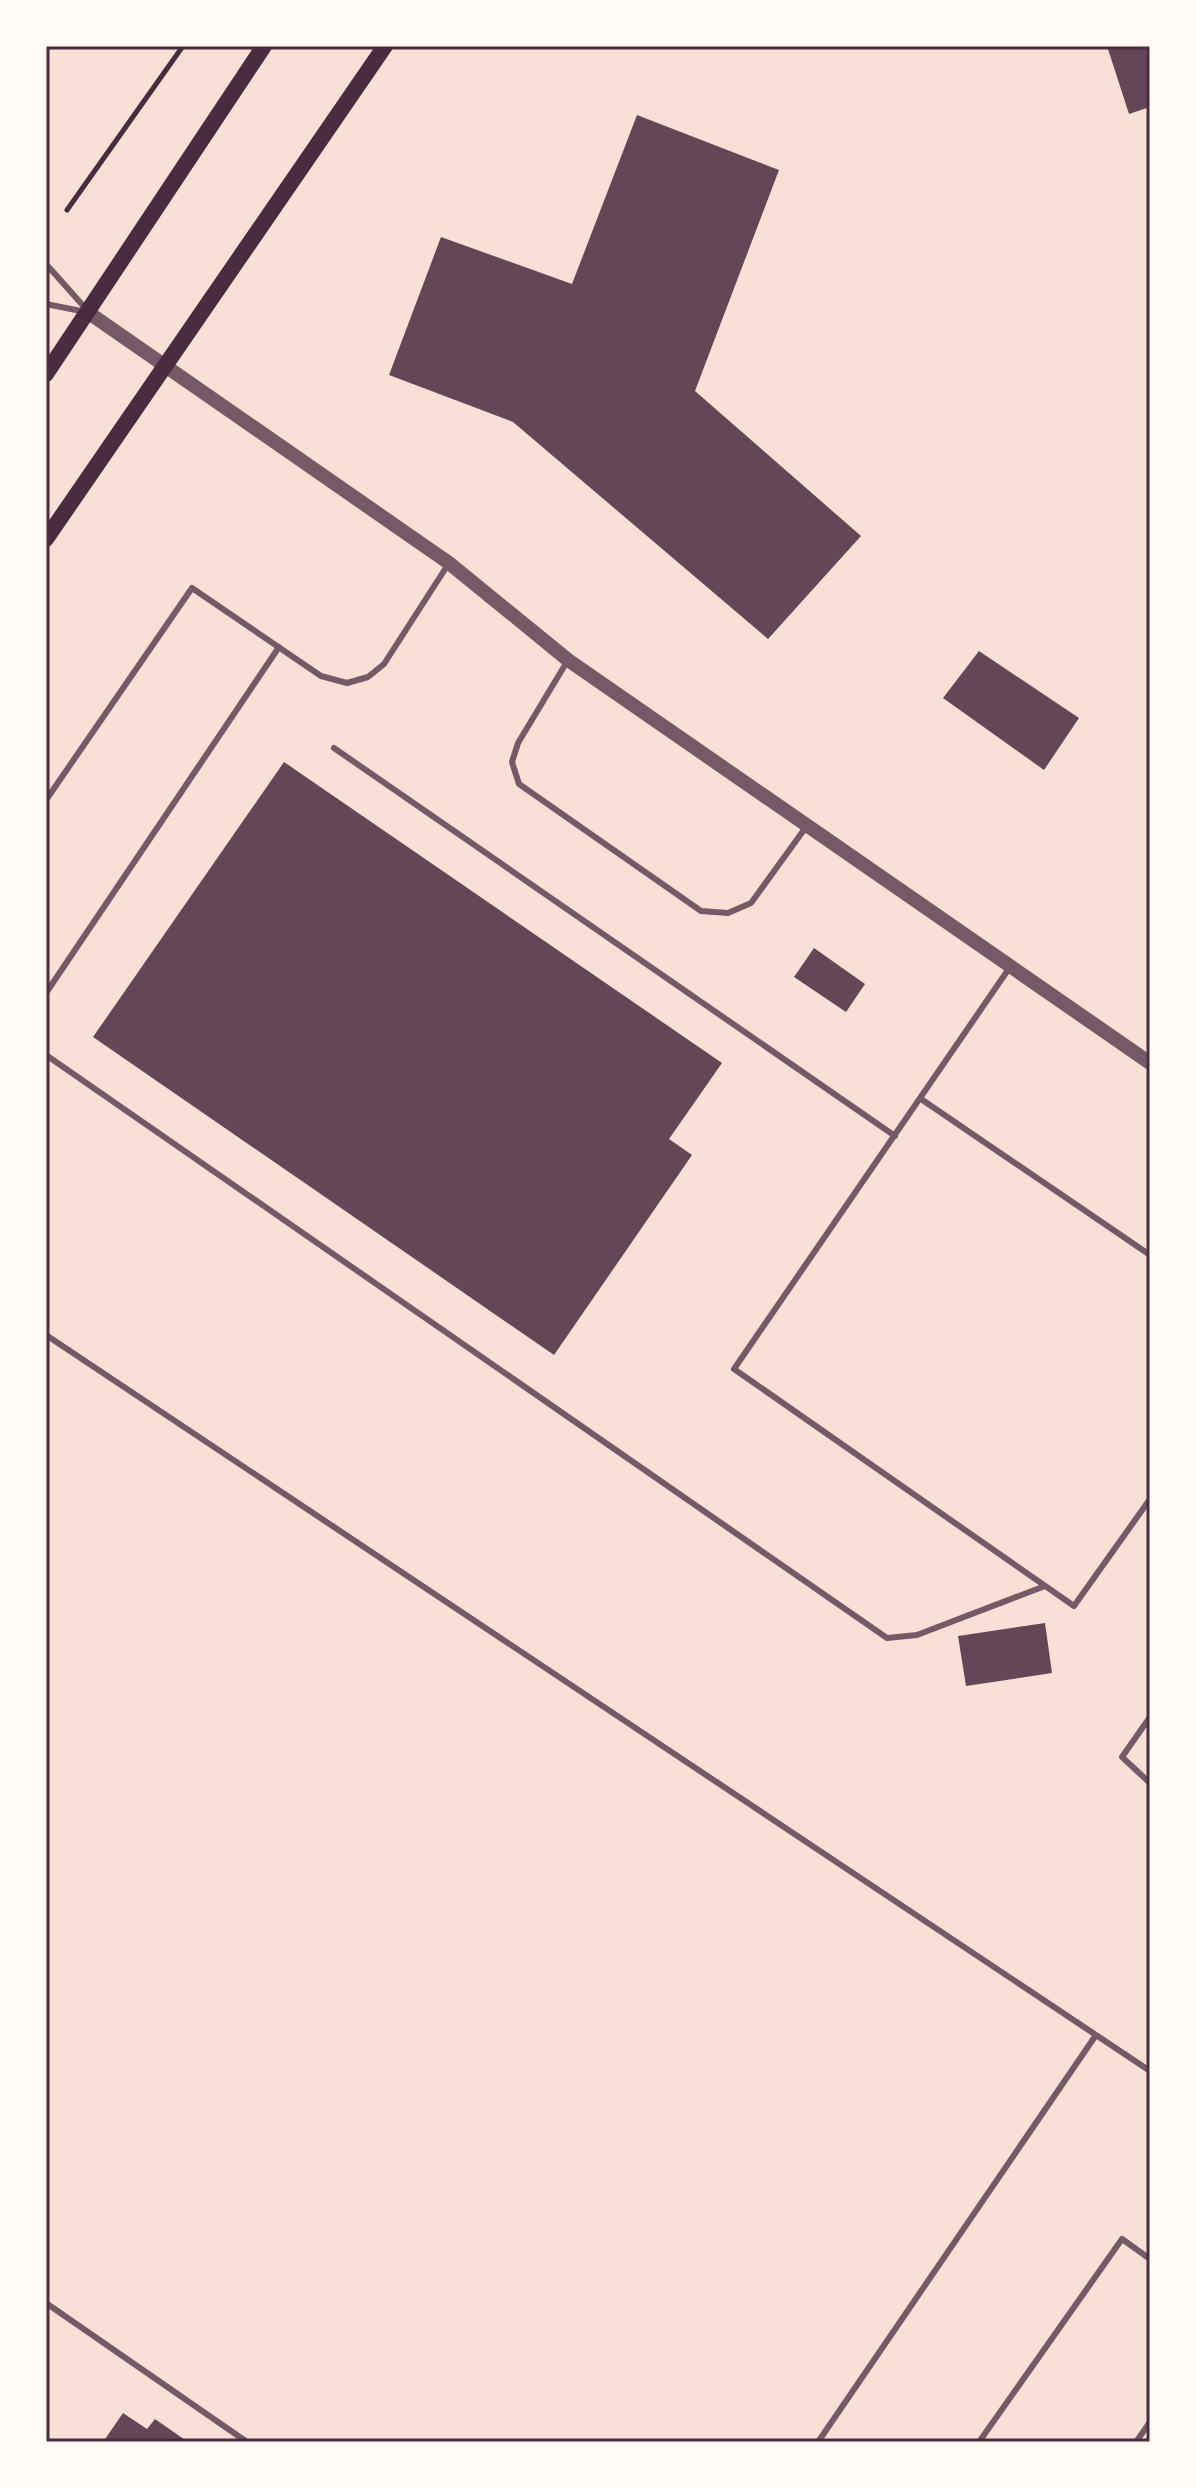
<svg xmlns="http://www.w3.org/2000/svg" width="1196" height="2488" font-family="'Asap Condensed',sans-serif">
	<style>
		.building { fill: #644757 }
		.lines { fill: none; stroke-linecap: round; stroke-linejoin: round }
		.path { stroke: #4a2c40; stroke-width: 5 }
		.service { stroke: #755966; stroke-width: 6 }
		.tertiary { stroke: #755966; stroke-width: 14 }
		.secondary { stroke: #4a2c40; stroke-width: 16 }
		.neatline { fill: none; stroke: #4a2c40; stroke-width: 3 }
	</style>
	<rect width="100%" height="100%" fill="#f7e1d7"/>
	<path class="building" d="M1107 46H1150V107L1129 114Z
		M637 115 779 170 695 391 861 536 768 639 513 422 389 375 441 237 572 284Z
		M979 651 1079 718 1044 770 943 698Z
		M284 762 722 1063 669 1139 692 1155 554 1355 93 1037Z
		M814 948 865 984 846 1012 794 977Z
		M1045 1623 1052 1673 966 1686 958 1636Z
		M123 2413 147 2429 155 2419 188 2442H103Z"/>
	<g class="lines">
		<path class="path" d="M67 210 183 46"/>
		<path class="service" d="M46 264 87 310
			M46 304 86 312
			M568 660 518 743 512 762 519 784 701 911 728 913 751 903 806 827
			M334 748 895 1136
			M46 800 192 588 321 676 347 683 368 677 384 664 449 563
			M1010 967 734 1369 1074 1606 1150 1499
			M46 993 279 647
			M46 1055 887 1638 917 1635 1045 1586
			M921 1099 1150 1255
			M46 1335 1150 2071
			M1150 1717 1122 1757 1150 1783
			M46 2303 247 2442
			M818 2442 1096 2035
			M979 2442 1122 2239 1150 2259
			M1136 2442 1150 2422"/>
		<path class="tertiary" d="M89 313 449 563 568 660 1150 1063"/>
		<path class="secondary" d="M46 374 264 46
			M46 539 385 46"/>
	</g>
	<rect width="1196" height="2488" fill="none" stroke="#fffaf5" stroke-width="96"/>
	<rect x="48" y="48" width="1100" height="2392" class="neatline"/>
</svg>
